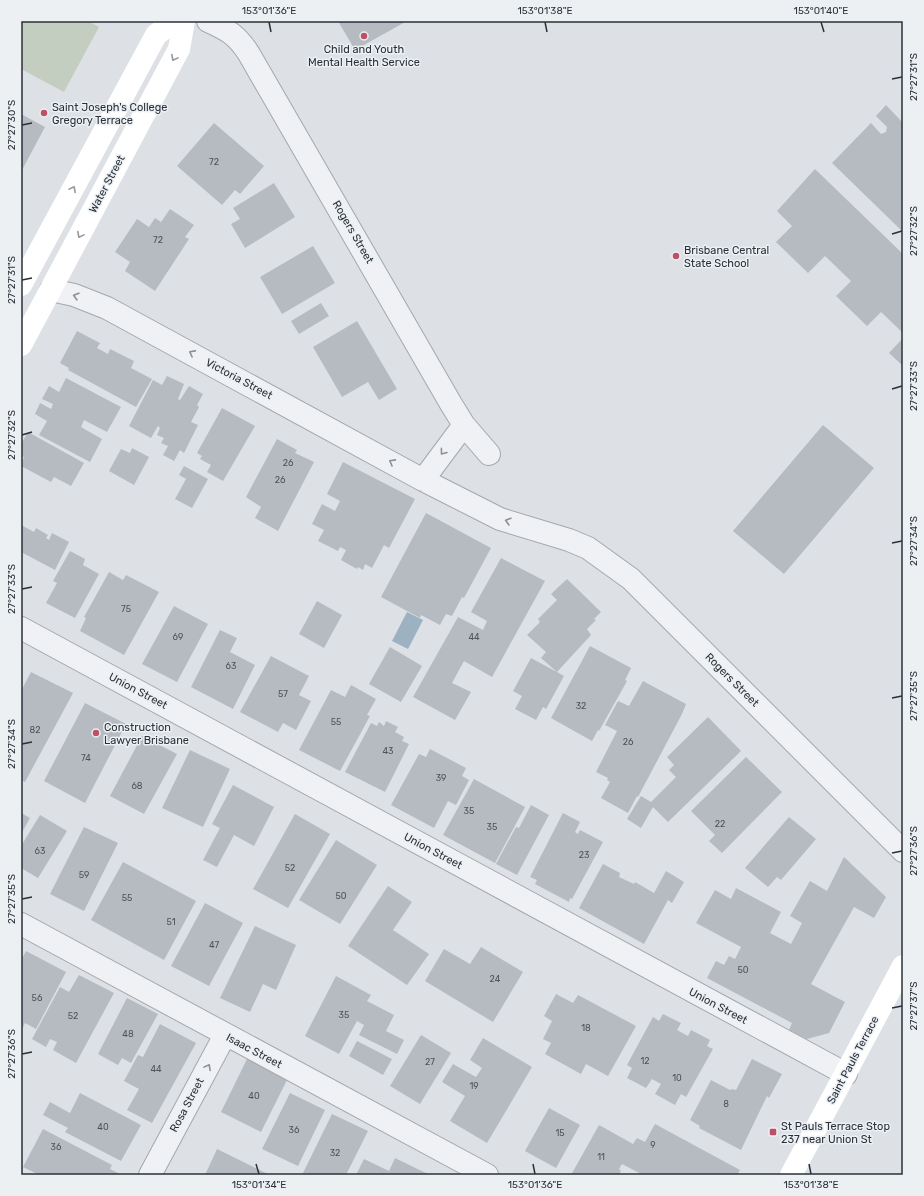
<svg xmlns="http://www.w3.org/2000/svg" width="924" height="1196" font-family="Rubik,sans-serif">
	<style>
		.green { fill: #c4cec0 }
		.water { fill: #9cb1c1 }
		.building { fill: #b5bbc1 }
		.lines { fill: none; stroke-linecap: round; stroke-linejoin: round }
		.street-casing { stroke: #a3a8ae; stroke-width: 24 }
		.street { stroke: #eff1f4; stroke-width: 22 }
		.secondary { stroke: #fff; stroke-width: 22 }
		.oneway { stroke: #94989c }
		.oneway2 { stroke: #8c9097 }
		.ticks { fill: none; stroke: #29303a; stroke-width: 1.5 }
		.poi-dot { fill: #bd5067; stroke: #ecf0f3; stroke-width: 1.5 }
		.labels { text-anchor: middle; dominant-baseline: central; stroke-width: 3; stroke-linejoin: round; paint-order: stroke }
		.number-label { font-size: 9px; fill: #4c535c }
		.poi-label { font-size: 11px; fill: #29303a; stroke: #ecf0f3; text-anchor: start }
		.street-label { font-size: 11px; fill: #29303a; stroke: #ecf0f3 }
		.neatline { fill: none; stroke: #29303a; stroke-width: 1.5 }
		.ticks-label { font-size: 10px; text-anchor: middle; fill: #29303a }
	</style>
	<rect width="100%" height="100%" fill="#dde1e5"/>
	<path class="green" d="M21 21H88L99 27 64 92 21 69Z"/>
	<path class="water" d="M407 612 423 620 408 649 392 641Z"/>
	<path class="building" d="M338 21H407L355 50Z
		M886 105 903 123V232L832 163 871 123 881 134 886 132 887 127 876 116Z
		M21 114 45 127 21 172Z
		M214 123 264 166 240 194 235 190 222 205 177 166Z
		M815 169 903 254V333L881 312 867 326 836 296 851 281 825 256 808 273 776 242 792 226 777 211Z
		M274 183 295 217 245 248 231 224 240 219 233 208Z
		M170 209 194 225 185 237 189 239 155 291 125 271 130 262 115 252 137 219 149 227 155 218 161 222Z
		M313 246 335 283 282 314 260 277Z
		M321 303 329 316 299 334 291 321Z
		M357 321 397 389 379 400 368 382 342 397 313 347Z
		M77 331 100 343 97 348 108 354 110 349 134 361 131 368 152 379 136 407 68 370 69 368 60 363Z
		M903 338V366L889 353Z
		M167 376 184 384 178 399 180 400 189 386 203 394 197 405 199 407 191 422 198 425 184 453 180 450 174 461 163 455 168 446 161 443 164 438 157 435 160 428 158 426 151 438 129 426 153 380 162 385Z
		M66 378 121 407 107 432 84 420 81 427 102 439 90 462 39 435 47 421 35 414 40 403 51 409 53 404 42 399 49 386 59 392Z
		M222 408 255 426 223 481 207 472 211 465 200 459 202 456 197 453Z
		M823 425 874 468 784 574 733 531Z
		M28 432 84 463 71 486 54 477 51 482 21 466 24 457 21 455V444Z
		M277 439 297 450 295 453 314 462 278 531 255 518 261 507 246 497Z
		M132 448 149 457 134 485 109 471 121 449 130 453Z
		M343 462 415 499 389 548 384 545 372 568 365 564 363 570 358 567 357 569 341 560 346 550 340 547 338 551 318 541 324 530 312 524 322 504 335 511 340 501 327 494Z
		M184 466 208 479 192 508 175 499 186 479 179 475Z
		M426 513 491 548 464 598 462 597 452 616 446 614 440 625 421 615 420 618 381 597Z
		M21 525 34 532 36 528 48 535 46 538 49 540 52 533 69 542 55 570 21 552Z
		M70 551 85 559 83 565 99 574 75 618 46 603 57 583 53 581Z
		M501 558 545 581 492 677 464 661 452 683 471 692 455 720 413 697 458 617 483 630 487 621 471 612Z
		M109 572 123 580 126 575 159 592 124 655 80 631 86 618 84 617Z
		M567 579 601 612 594 619 596 620 587 629 591 635 557 672 564 676 546 709 543 707 536 720 515 709 522 696 513 691 531 658 557 672 541 658 546 652 527 635 540 622 538 619 557 600 551 594Z
		M317 601 342 615 324 648 299 634Z
		M174 606 208 624 177 682 142 664Z
		M220 630 237 638 230 652 255 665 233 709 191 687Z
		M590 646 631 668 625 680 627 681 599 731 598 730 592 741 551 718Z
		M390 647 422 666 401 702 369 684Z
		M271 656 309 676 299 695 311 701 296 730 283 723 278 732 240 712Z
		M31 672 73 693 25 782 21 780V691Z
		M643 681 686 704 682 714 638 797 637 796 628 813 601 798 610 782 607 780 608 778 596 772 617 731 605 725 618 701 629 706Z
		M351 685 376 699 367 715 370 716 340 771 299 750 331 690 345 697Z
		M85 703 126 724 85 803 44 781Z
		M708 717 741 751 668 822 653 807 641 828 627 819 641 796 651 802 676 777 669 770 674 765 667 757Z
		M386 721 398 727 395 732 404 737 402 741 409 744 385 792 345 772 371 723 377 726 379 722 384 726Z
		M142 736 177 754 144 814 110 796Z
		M430 749 466 768 462 776 469 780 456 805 448 801 434 828 391 805 419 754 426 757Z
		M190 750 230 769 203 827 162 808Z
		M746 757 782 792 722 853 709 841 715 835 691 811Z
		M474 779 525 807 495 863 443 835Z
		M233 785 274 807 254 846 234 835 217 867 203 860 220 828 212 824Z
		M531 805 549 815 517 875 496 864 516 827 519 828Z
		M21 813 30 818 21 834Z
		M563 813 580 822 575 832 578 834 580 830 603 842 572 899 570 898 569 902 535 884 537 880 530 877Z
		M295 814 330 834 288 908 253 889Z
		M40 815 67 831 38 878 21 868V846Z
		M789 817 816 839 781 880 777 877 768 887 745 868Z
		M84 827 118 843 84 911 50 894Z
		M336 840 377 865 340 924 299 900Z
		M844 857 886 897 874 918 854 907 835 941 811 984 845 1002 829 1033 807 1039 789 1030 792 1023 707 978 716 961 724 965 729 956 735 959 741 947 696 923 715 890 731 899 736 888 781 912 770 933 791 944 802 923 790 916 810 881 827 891Z
		M123 862 196 901 164 960 91 920Z
		M603 864 620 873 619 877 634 884 635 882 654 893 666 871 684 882 672 903 668 900 644 944 579 908Z
		M388 886 412 902 393 930 429 954 407 985 348 946Z
		M205 903 243 923 209 986 171 966Z
		M255 926 296 945 276 990 263 984 250 1012 220 998Z
		M481 947 523 972 493 1022 425 981 444 949 470 964Z
		M26 951 66 972 36 1029 25 1023 21 1031V960Z
		M79 975 114 993 76 1063 53 1050 57 1042 50 1039 46 1047 32 1039 60 987 69 992Z
		M336 976 371 995 367 1001 394 1015 386 1031 404 1040 397 1054 359 1035 364 1025 357 1021 339 1054 305 1036Z
		M556 994 573 1003 578 995 636 1026 608 1076 586 1064 581 1074 545 1054 551 1043 543 1039 552 1021 544 1016Z
		M127 998 158 1014 131 1063 122 1058 118 1065 98 1054Z
		M663 1014 681 1023 677 1030 688 1036 691 1030 710 1040 707 1046 713 1049 686 1097 681 1094 675 1105 655 1094 661 1084 652 1079 646 1088 627 1078 632 1068 627 1065 653 1017 659 1021Z
		M160 1024 196 1043 152 1123 127 1110 139 1089 124 1081 138 1055 143 1057Z
		M421 1035 451 1053 420 1104 390 1086Z
		M483 1038 532 1067 487 1143 450 1121 465 1096 442 1082 453 1064 476 1077 482 1068 470 1060Z
		M357 1041 392 1059 383 1075 349 1056Z
		M247 1059 287 1080 261 1132 221 1112Z
		M752 1059 782 1074 769 1098 767 1096 741 1150 699 1128 700 1126 690 1120 711 1080 730 1090 732 1089 736 1090Z
		M80 1093 141 1125 121 1161 65 1132 68 1128 43 1115 50 1102 70 1113Z
		M290 1093 325 1110 298 1166 262 1149Z
		M549 1108 580 1125 556 1168 525 1151Z
		M332 1114 368 1131 346 1175H302Z
		M655 1124 740 1170 737 1175H643L622 1164 619 1169 621 1171 619 1175H571L599 1125 633 1144 637 1138 645 1142Z
		M43 1129 112 1165 110 1169 118 1173 117 1175H39L23 1167Z
		M217 1149 270 1175H205Z
		M395 1158 430 1175H356L364 1159 389 1171Z"/>
	<g class="lines">
		<g class="street-casing">
			<path id="street" d="M208 21C228 30 237 35 249 54L451 404 464 425 489 454
				M51 290 74 295 107 308 423 480 500 519 569 540 588 548 631 579 903 851
				M423 480 464 425
				M21 628 846 1074
				M21 924 487 1175
				M150 1175 225 1035"/>
		</g>
		<use href="#street" class="street"/>
		<path class="secondary" d="M21 285 156 35 174 21
			M21 345 179 49 184 21
			M791 1175 903 966"/>
	</g>
	<defs><path id="oneway-chevron" d="M-2-3.5L2.5 0L-2 3.5" fill="none" stroke-width="1.6" stroke-linecap="round" stroke-linejoin="round"/></defs>
	<g class="oneway">
		<use href="#oneway-chevron" transform="translate(174 58) rotate(118)"/>
		<use href="#oneway-chevron" transform="translate(73 189) rotate(-62)"/>
		<use href="#oneway-chevron" transform="translate(80 235) rotate(118)"/>
	</g>
	<g class="oneway2">
		<use href="#oneway-chevron" transform="translate(76 296) rotate(-164)"/>
		<use href="#oneway-chevron" transform="translate(192 353) rotate(-152)"/>
		<use href="#oneway-chevron" transform="translate(443 452) rotate(127)"/>
		<use href="#oneway-chevron" transform="translate(392 462) rotate(-151)"/>
		<use href="#oneway-chevron" transform="translate(508 521) rotate(-164)"/>
		<use href="#oneway-chevron" transform="translate(208 1067) rotate(-62)"/>
	</g>
	<path class="ticks" d="M269 22 271 32M545 22 547 32M821 22 824 32M892 79 902 77M22 125 32 123M892 234 902 231M22 280 32 278M892 389 902 386M22 435 32 432M892 543 902 541M22 589 32 587M892 698 902 696M22 744 32 742M892 853 902 851M22 899 32 897M892 1008 902 1006M22 1054 32 1052M256 1164 259 1174M533 1164 535 1174M809 1164 811 1174"/>
	<g class="poi-dot">
		<circle cx="364" cy="36" r="4"/>
		<circle cx="44" cy="113" r="4"/>
		<circle cx="676" cy="256" r="4"/>
		<circle cx="96" cy="733" r="4"/>
		<rect x="769" y="1128" width="8" height="8" rx="2"/>
	</g>
	<g class="labels">
		<g class="number-label">
			<text x="214" y="162">72</text>
			<text x="158" y="240">72</text>
			<text x="288" y="463">26</text>
			<text x="280" y="480">26</text>
			<text x="126" y="609">75</text>
			<text x="178" y="637">69</text>
			<text x="474" y="637">44</text>
			<text x="231" y="666">63</text>
			<text x="283" y="694">57</text>
			<text x="581" y="706">32</text>
			<text x="336" y="722">55</text>
			<text x="35" y="730">82</text>
			<text x="628" y="742">26</text>
			<text x="388" y="751">43</text>
			<text x="86" y="758">74</text>
			<text x="441" y="778">39</text>
			<text x="137" y="786">68</text>
			<text x="469" y="811">35</text>
			<text x="720" y="824">22</text>
			<text x="492" y="827">35</text>
			<text x="40" y="851">63</text>
			<text x="584" y="855">23</text>
			<text x="290" y="868">52</text>
			<text x="84" y="875">59</text>
			<text x="341" y="896">50</text>
			<text x="127" y="898">55</text>
			<text x="171" y="922">51</text>
			<text x="214" y="945">47</text>
			<text x="743" y="970">50</text>
			<text x="495" y="979">24</text>
			<text x="37" y="998">56</text>
			<text x="344" y="1015">35</text>
			<text x="73" y="1016">52</text>
			<text x="586" y="1028">18</text>
			<text x="128" y="1034">48</text>
			<text x="645" y="1061">12</text>
			<text x="430" y="1062">27</text>
			<text x="156" y="1069">44</text>
			<text x="677" y="1078">10</text>
			<text x="474" y="1086">19</text>
			<text x="254" y="1096">40</text>
			<text x="726" y="1104">8</text>
			<text x="103" y="1127">40</text>
			<text x="294" y="1130">36</text>
			<text x="560" y="1133">15</text>
			<text x="653" y="1145">9</text>
			<text x="56" y="1147">36</text>
			<text x="335" y="1153">32</text>
			<text x="601" y="1157">11</text>
		</g>
		<g class="poi-label">
			<text x="364" y="49" text-anchor="middle">Child and Youth<tspan x="364" dy="13">Mental Health Service</tspan></text>
			<text x="52" y="107">Saint Joseph's College<tspan x="52" dy="13">Gregory Terrace</tspan></text>
			<text x="684" y="250">Brisbane Central<tspan x="684" dy="13">State School</tspan></text>
			<text x="104" y="727">Construction<tspan x="104" dy="13">Lawyer Brisbane</tspan></text>
			<text x="781" y="1126">St Pauls Terrace Stop<tspan x="781" dy="13">237 near Union St</tspan></text>
		</g>
		<g class="street-label">
			<text transform="translate(107 184) rotate(-62)">Water Street</text>
			<text transform="translate(353 232) rotate(60)">Rogers Street</text>
			<text transform="translate(239 379) rotate(28)">Victoria Street</text>
			<text transform="translate(732 680) rotate(45)">Rogers Street</text>
			<text transform="translate(138 691) rotate(28)">Union Street</text>
			<text transform="translate(433 851) rotate(28)">Union Street</text>
			<text transform="translate(718 1006) rotate(28)">Union Street</text>
			<text transform="translate(254 1051) rotate(28)">Isaac Street</text>
			<text transform="translate(853 1060) rotate(-62)">Saint Pauls Terrace</text>
			<text transform="translate(187 1105) rotate(-62)">Rosa Street</text>
		</g>
	</g>
	<rect width="924" height="1196" fill="none" stroke="#ecf0f3" stroke-width="44"/>
	<rect x="22" y="22" width="880" height="1152" class="neatline"/>
	<g class="ticks-label">
		<text x="269" y="14">153°01'36"E</text>
		<text x="545" y="14">153°01'38"E</text>
		<text x="821" y="14">153°01'40"E</text>
		<text transform="translate(913 77) rotate(-90)" y="4">27°27'31"S</text>
		<text transform="translate(11 125) rotate(-90)" y="4">27°27'30"S</text>
		<text transform="translate(913 231) rotate(-90)" y="4">27°27'32"S</text>
		<text transform="translate(11 280) rotate(-90)" y="4">27°27'31"S</text>
		<text transform="translate(913 386) rotate(-90)" y="4">27°27'33"S</text>
		<text transform="translate(11 435) rotate(-90)" y="4">27°27'32"S</text>
		<text transform="translate(913 541) rotate(-90)" y="4">27°27'34"S</text>
		<text transform="translate(11 589) rotate(-90)" y="4">27°27'33"S</text>
		<text transform="translate(913 696) rotate(-90)" y="4">27°27'35"S</text>
		<text transform="translate(11 744) rotate(-90)" y="4">27°27'34"S</text>
		<text transform="translate(913 851) rotate(-90)" y="4">27°27'36"S</text>
		<text transform="translate(11 899) rotate(-90)" y="4">27°27'35"S</text>
		<text transform="translate(913 1006) rotate(-90)" y="4">27°27'37"S</text>
		<text transform="translate(11 1054) rotate(-90)" y="4">27°27'36"S</text>
		<text x="259" y="1188">153°01'34"E</text>
		<text x="535" y="1188">153°01'36"E</text>
		<text x="811" y="1188">153°01'38"E</text>
	</g>
</svg>
